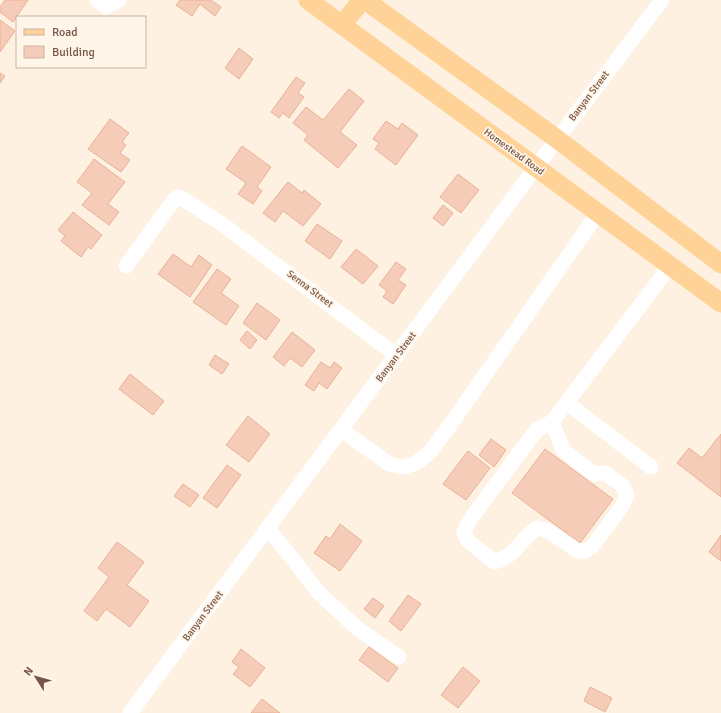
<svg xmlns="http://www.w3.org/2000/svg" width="721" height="713" font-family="Signika,sans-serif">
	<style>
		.building { fill: #f5ccb7; stroke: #e9b196 }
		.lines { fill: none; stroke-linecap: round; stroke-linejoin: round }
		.minor { stroke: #fff; stroke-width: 15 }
		.major { stroke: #ffd297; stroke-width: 19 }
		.labels { text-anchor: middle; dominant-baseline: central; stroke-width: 3.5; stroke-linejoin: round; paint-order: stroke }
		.street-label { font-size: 10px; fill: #775546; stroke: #fff5e9 }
	</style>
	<rect width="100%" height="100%" fill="#fef1e1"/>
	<path class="building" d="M5 0H28L13 22 0 12V7Z
		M180 0H211L221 7 215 16 200 4 192 16 176 5Z
		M0 20 15 31 0 52Z
		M239 48 253 59 239 79 225 68Z
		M0 73 5 76 0 83Z
		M296 77 305 83 298 93 304 97 289 118 283 113 279 118 271 112Z
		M349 89 364 101 340 132 357 145 338 168 304 140 308 135 293 123 306 107 323 120Z
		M110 119 129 133 122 142 126 145 120 153 130 160 121 172 88 149Z
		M386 121 398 129 402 123 418 135 396 165 375 149 379 143 373 139Z
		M242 146 271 167 257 187 262 191 253 204 238 194 246 183 226 169Z
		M94 159 125 182 108 204 119 212 109 225 82 205 92 193 77 182Z
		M458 174 479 190 461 213 440 197Z
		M288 182 302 193 304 190 321 204 303 226 283 211 275 222 263 213Z
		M443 205 453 213 443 226 433 218Z
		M73 212 102 235 91 249 88 247 81 257 61 241 65 236 58 230Z
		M317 224 342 241 330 259 305 241Z
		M356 249 378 266 363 284 341 267Z
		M173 254 191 267 199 255 212 265 190 297 158 274Z
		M396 262 406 269 398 280 406 285 393 304 383 297 387 291 379 285Z
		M217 269 231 279 221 293 239 306 226 325 193 302Z
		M257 303 280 320 266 340 243 323Z
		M247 331 257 340 250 349 240 340Z
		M292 332 315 350 302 367 290 358 284 366 273 357Z
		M215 355 229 364 222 374 209 365Z
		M321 362 330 368 334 362 342 368 327 389 319 383 314 391 305 385Z
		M130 374 164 401 153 415 119 389Z
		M248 416 270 434 249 462 226 445Z
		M721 434V497L677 463 689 448 702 458Z
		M491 439 506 450 494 467 479 455Z
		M545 449 613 499 580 543 512 493Z
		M468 451 490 468 466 500 443 484Z
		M227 465 241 475 217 508 203 498Z
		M183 484 199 495 190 507 174 496Z
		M340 524 362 541 340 571 314 553 326 536 330 539Z
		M721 535V561L709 552Z
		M117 542 144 562 127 585 149 601 130 627 106 609 97 621 84 611 109 577 98 568Z
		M408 595 421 604 401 631 389 621Z
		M373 598 384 606 375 618 364 609Z
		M369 647 398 668 388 682 359 660Z
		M241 649 265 668 250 687 233 674 239 667 232 662Z
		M463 667 480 681 458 708 441 695Z
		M590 687 612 698 605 712 584 701Z
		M262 699 280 713H251Z"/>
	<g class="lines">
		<path class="minor" d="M97 0 106 7 119 0
			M126 266 174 200 178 197 183 199 222 224 397 356
			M567 403 651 467
			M552 422 538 429 532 436 469 521 464 532 467 540 494 562C517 556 519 540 537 528L547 530 578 551H585L592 547 622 506 627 495 623 486 605 473 594 474 563 450 552 422 670 266
			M342 430 389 464 403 467 416 463 430 452 448 428 598 213
			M268 529 292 558 318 592 358 629 399 657
			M130 713 536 167 662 0"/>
		<path class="major" d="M308 0 721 303
			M365 0 557 139 721 264
			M342 25 362 0"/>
	</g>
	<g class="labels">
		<g class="street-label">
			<text transform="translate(589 96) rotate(-53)">Banyan Street</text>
			<text transform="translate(514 152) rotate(36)">Homestead Road</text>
			<text transform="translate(310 289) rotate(37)">Senna Street</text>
			<text transform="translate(396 357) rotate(-53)">Banyan Street</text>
			<text transform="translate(203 616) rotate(-53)">Banyan Street</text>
		</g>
	</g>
	<rect x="16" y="16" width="130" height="52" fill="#fff5e9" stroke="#c9b5a8"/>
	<rect x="24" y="29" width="20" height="6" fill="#ffd297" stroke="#c9b5a8"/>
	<text x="52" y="36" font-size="12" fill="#775546">Road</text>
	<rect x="24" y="46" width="20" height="12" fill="#f5ccb7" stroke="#c9b5a8"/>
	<text x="52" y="56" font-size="12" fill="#775546">Building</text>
	<g transform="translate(36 677) rotate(307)" stroke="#fff5e9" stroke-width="3" paint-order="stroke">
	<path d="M0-3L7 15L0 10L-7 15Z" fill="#775546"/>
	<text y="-6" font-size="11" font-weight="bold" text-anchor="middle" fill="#775546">N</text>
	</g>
</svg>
